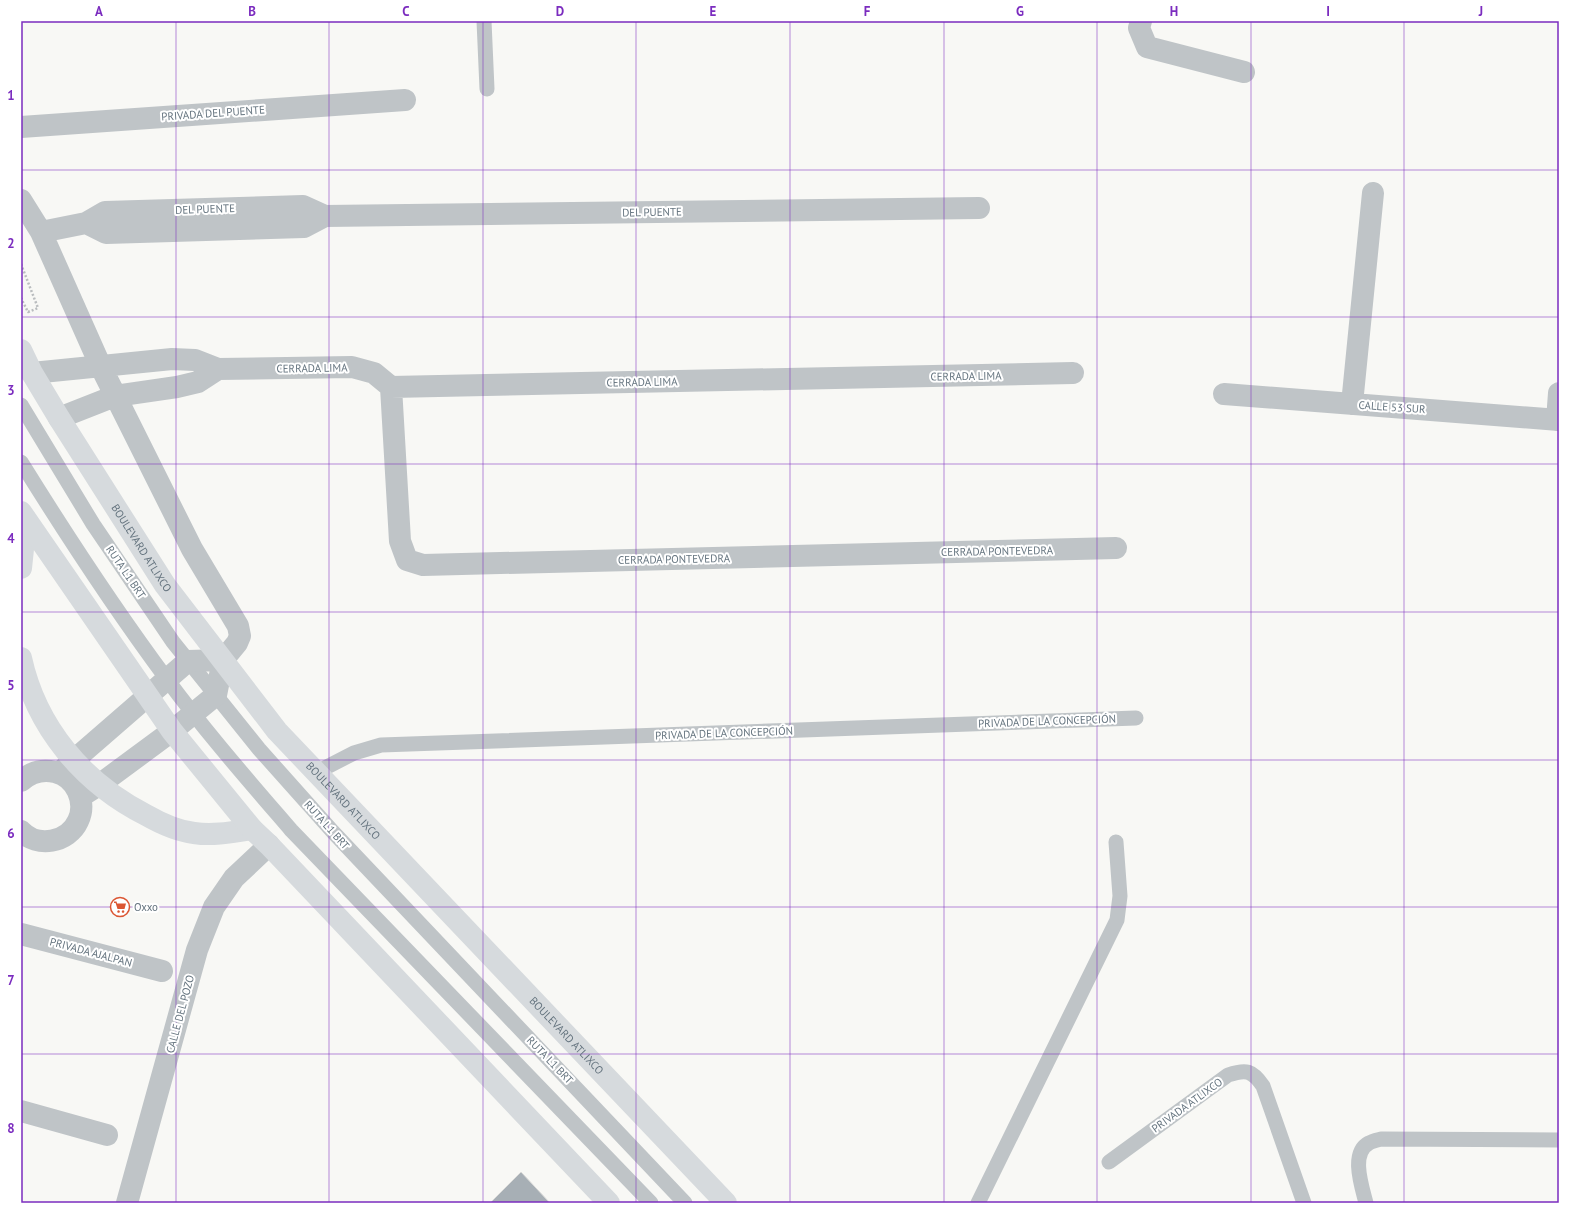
<svg xmlns="http://www.w3.org/2000/svg" width="1580" height="1224" font-family="'PT Sans',sans-serif">
	<style>
		.building { fill: #a7afb5; stroke: #dadad8 }
		.lines { fill: none; stroke-linecap: round; stroke-linejoin: round }
		.path { stroke: #babdbf; stroke-width: 2.5; stroke-dasharray: 2 2; stroke-linecap: butt }
		.service { stroke: #bfc4c7; stroke-width: 15 }
		.minor { stroke: #bfc4c7; stroke-width: 22 }
		.secondary { stroke: #d6dadd; stroke-width: 22 }
		.primary { stroke: #d6dadd; stroke-width: 22 }
		.grid { fill: none; stroke: #7b2cbf; stroke-width: 1; stroke-opacity: 0.55 }
		.labels { text-anchor: middle; dominant-baseline: central; stroke-width: 4; stroke-linejoin: round; paint-order: stroke }
		.street-label { font-size: 11px; fill: #65747f; stroke: #fff }
		.poi-label { font-size: 11px; fill: #65747f; stroke: #fff; text-anchor: start }
		.neatline { fill: none; stroke: #7b2cbf; stroke-width: 1.5 }
		.grid-label { font-size: 13px; text-anchor: middle; font-weight: bold; fill: #7b2cbf }
	</style>
	<rect width="100%" height="100%" fill="#f8f8f5"/>
	<path class="building" d="M521 1172 550 1203H490Z"/>
	<g class="lines">
		<path class="path" d="M21 264 38 308 28 312 21 298"/>
		<path class="service" d="M484 21 487 89
			M21 405 93 524 173 642 259 749 333 832 685 1203
			M21 462C67 536 114 608 166 678 205 731 248 780 291 830L651 1203
			M317 772 354 753 381 745 1136 718
			M1109 1162 1228 1075C1246 1069 1252 1070 1263 1086L1304 1203
			M978 1203 1117 920 1120 896 1116 842
			M1366 1203C1362 1187 1350 1153 1369 1143 1372 1141 1377 1140 1381 1139L1559 1140"/>
		<path class="minor" d="M1141 21 1139 28 1147 47 1244 72
			M21 127 405 100
			M21 200 41 232 101 367 192 549 238 626 240 636 237 643 223 660 216 695 172 731 99 785 80 797
			M86 223 106 233 304 227 325 216 979 208
			M41 232 86 223 105 212 303 206 325 216
			M32 373 172 359 195 360 218 369 352 367 374 373 391 387 1073 373
			M391 387 400 541 407 560 423 565 1116 548
			M1224 394 1559 420
			M1352 404 1373 193
			M59 418 115 396 177 387 198 382 218 369
			M1557 420 1559 393
			M59 773 188 661 223 660
			M21 781C31 772 42 769 55 772 76 777 87 802 78 821 68 843 37 848 21 831
			M21 934 162 971
			M21 1111 107 1135
			M127 1203 197 950 214 907 234 878 269 845"/>
		<path class="secondary" d="M21 568 26 520
			M21 658C36 727 83 783 146 815 160 823 178 831 194 833 214 836 233 832 252 829"/>
		<g class="primary">
			<path id="s1" d="M21 350 32 373 59 418 165 585 277 731 726 1203"/>
			<path d="M21 512 172 731 252 829 269 845 609 1203"/>
		</g>
	</g>
	<path class="grid" d="M176 21V1203M329 21V1203M483 21V1203M636 21V1203M790 21V1203M944 21V1203M1097 21V1203M1251 21V1203M1404 21V1203M21 170H1559M21 317H1559M21 464H1559M21 612H1559M21 760H1559M21 907H1559M21 1054H1559"/>
	<defs>
		<g id="supermarket-ring" transform="scale(1)"><circle r="9.5" fill="#fff" stroke="#db5633" stroke-width="1.5"/><path d="M-6-5.5h2.5l.6 2H6L4.5 2H-2.5L-4.4-4H-6ZM-1.5 3.2a1.3 1.3 0 1 0 .1 0ZM3 3.2a1.3 1.3 0 1 0 .1 0Z" fill="#db5633"/></g>
	</defs>
	<g fill-rule="evenodd">
		<use href="#supermarket-ring" x="120" y="907"/>
	</g>
	<g class="labels">
		<g class="street-label">
			<text transform="translate(213 113) rotate(-4)">PRIVADA DEL PUENTE</text>
			<text transform="translate(205 209) rotate(-2)">DEL PUENTE</text>
			<text transform="translate(652 212) rotate(-1)">DEL PUENTE</text>
			<text transform="translate(312 368) rotate(-1)">CERRADA LIMA</text>
			<text transform="translate(966 376) rotate(-1)">CERRADA LIMA</text>
			<text transform="translate(642 382) rotate(-1)">CERRADA LIMA</text>
			<text transform="translate(1392 407) rotate(4)">CALLE 53 SUR</text>
			<text stroke="none"><textPath href="#s1" startOffset="232">BOULEVARD ATLIXCO</textPath></text>
			<text transform="translate(997 551) rotate(-1)">CERRADA PONTEVEDRA</text>
			<text transform="translate(674 559) rotate(-1)">CERRADA PONTEVEDRA</text>
			<text transform="translate(126 572) rotate(56)">RUTA L1 BRT</text>
			<text transform="translate(1047 721) rotate(-2)">PRIVADA DE LA CONCEPCIÓN</text>
			<text transform="translate(724 733) rotate(-2)">PRIVADA DE LA CONCEPCIÓN</text>
			<text stroke="none"><textPath href="#s1" startOffset="556">BOULEVARD ATLIXCO</textPath></text>
			<text transform="translate(327 825) rotate(48)">RUTA L1 BRT</text>
			<text transform="translate(91 952) rotate(15)">PRIVADA AJALPAN</text>
			<text transform="translate(180 1014) rotate(-75)">CALLE DEL POZO</text>
			<text stroke="none"><textPath href="#s1" startOffset="880">BOULEVARD ATLIXCO</textPath></text>
			<text transform="translate(550 1060) rotate(46)">RUTA L1 BRT</text>
			<text transform="translate(1187 1105) rotate(-36)">PRIVADA ATLIXCO</text>
		</g>
		<g class="poi-label">
			<text x="134" y="907">Oxxo</text>
		</g>
	</g>
	<rect width="1580" height="1224" fill="none" stroke="#ffffff" stroke-width="44"/>
	<rect x="22" y="22" width="1536" height="1180" class="neatline"/>
	<g class="grid-label">
		<text x="99" y="16">A</text>
		<text x="252" y="16">B</text>
		<text x="406" y="16">C</text>
		<text x="560" y="16">D</text>
		<text x="713" y="16">E</text>
		<text x="867" y="16">F</text>
		<text x="1020" y="16">G</text>
		<text x="1174" y="16">H</text>
		<text x="1328" y="16">I</text>
		<text x="1481" y="16">J</text>
		<text x="11" y="100">1</text>
		<text x="11" y="248">2</text>
		<text x="11" y="395">3</text>
		<text x="11" y="543">4</text>
		<text x="11" y="690">5</text>
		<text x="11" y="838">6</text>
		<text x="11" y="985">7</text>
		<text x="11" y="1133">8</text>
	</g>
</svg>
